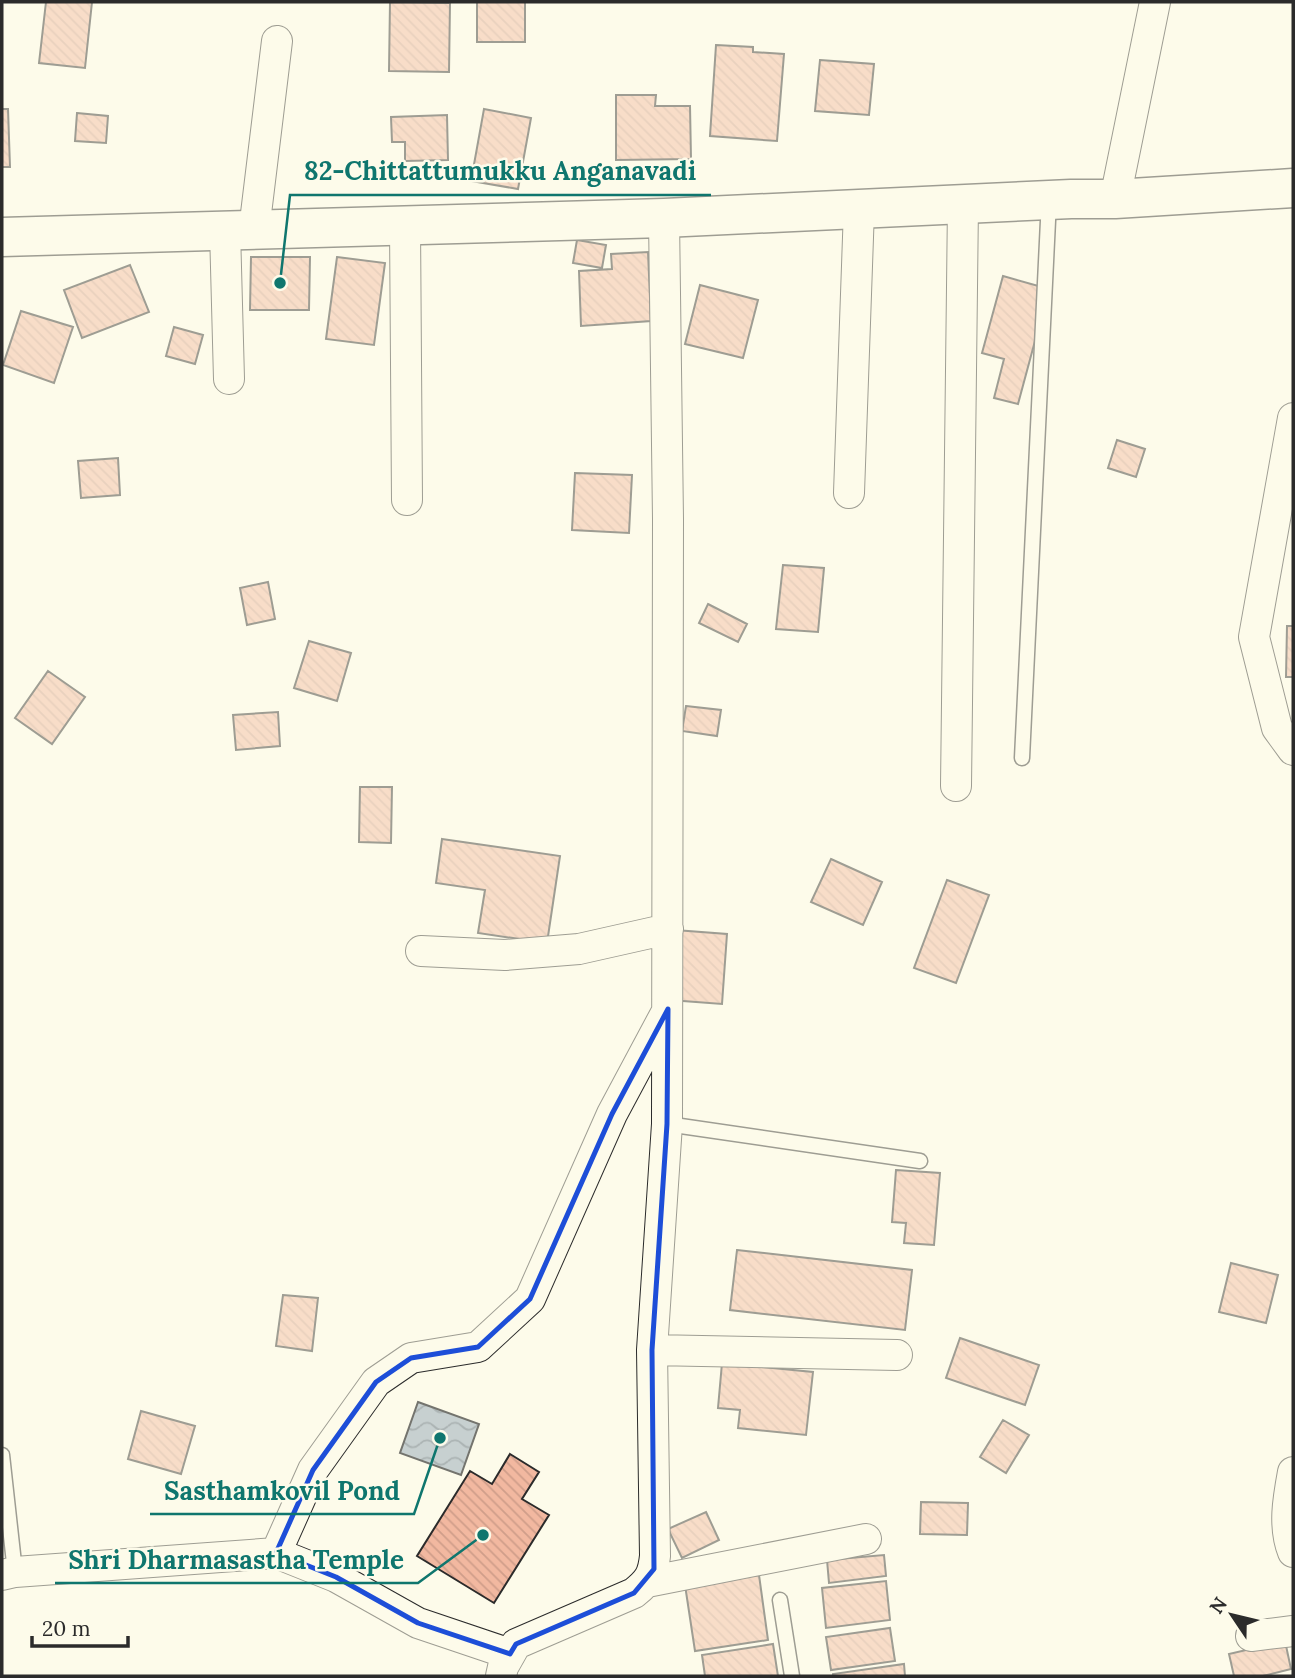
<svg xmlns="http://www.w3.org/2000/svg" width="1295" height="1678" font-family="Lora,serif">
	<style>
		.water { fill: url(#water-waves); stroke: #74746e; stroke-width: 2 }
		.building { fill: url(#building-back-hatch); stroke: #2b2b2b; stroke-width: 2 }
		.lines { fill: none; stroke-linecap: round; stroke-linejoin: round }
		.service-casing { stroke: #2b2b2b; stroke-width: 17 }
		.minor-casing { stroke: #2b2b2b; stroke-width: 32 }
		.secondary-casing { stroke: #2b2b2b; stroke-width: 41 }
		.service { stroke: #fdfbea; stroke-width: 14 }
		.minor { stroke: #fdfbea; stroke-width: 30 }
		.secondary { stroke: #fdfbea; stroke-width: 38 }
		.marked { fill: none; stroke: #1d4ed8; stroke-width: 5; stroke-linejoin: round }
		.leader { fill: none; stroke: #0f766e; stroke-width: 2.5 }
		.callout-dot { fill: #0f766e; stroke: #fdfbea; stroke-width: 2.5 }
		.callout-label { font-size: 26px; text-anchor: middle; font-weight: bold; fill: #0f766e; stroke: #fdfbea; stroke-width: 5; stroke-linejoin: round; paint-order: stroke }
	</style>
	<defs>
		<pattern id="water-waves" width="16" height="10" patternUnits="userSpaceOnUse" patternTransform="scale(1.75)"><rect width="16" height="10" fill="#c7d0d0"/><path d="M0 5q4-4 8 0t8 0" fill="none" stroke="#abb3b3"/></pattern>
		<pattern id="building-back-hatch" width="6" height="6" patternUnits="userSpaceOnUse" patternTransform="scale(1.75)"><rect width="6" height="6" fill="#f2b8a0"/><path d="M-1 5l2 2M0 0l6 6M5-1l2 2" fill="none" stroke="#d09e8a"/></pattern>
	</defs>
	<rect width="100%" height="100%" fill="#fdfbea"/>
	<path class="water" d="M418 1402 479 1424 461 1475 400 1453Z"/>
	<path class="building" d="M46 2H92L85 68 39 63Z
		M390 2 450 3 449 72 389 71Z
		M477 2H525V42H477Z
		M716 45 753 47V52L784 54 777 141 710 136Z
		M820 60 874 64 869 115 815 111Z
		M616 95H656L655 106H690L691 159 616 160Z
		M2 109H8L10 167H2Z
		M484 109 531 118 518 189 471 181Z
		M77 113 108 116 106 143 75 141Z
		M447 115 448 160 405 161V142H392L391 117Z
		M577 240 606 245 602 268 573 263Z
		M648 252 651 321 581 326 579 271 612 269 611 254Z
		M251 257H310L309 310H250Z
		M337 257 385 263 374 345 326 339Z
		M130 265 149 312 82 338 64 290Z
		M1003 276 1049 289 1018 404 994 398 1004 359 982 353Z
		M700 285 758 300 743 358 685 344Z
		M21 311 73 327 54 383 3 365Z
		M174 327 203 335 195 364 166 356Z
		M1117 440 1145 449 1136 477 1108 468Z
		M118 458 120 495 81 498 78 461Z
		M575 473 632 475 629 533 572 530Z
		M783 565 824 568 818 632 776 629Z
		M268 582 275 619 247 625 240 588Z
		M708 604 747 624 738 642 699 623Z
		M1287 626H1293V677H1286Z
		M309 641 351 653 337 701 294 688Z
		M48 671 85 697 52 744 15 718Z
		M686 706 721 710 717 736 682 731Z
		M278 712 280 746 236 750 233 715Z
		M360 787H392L391 843 359 842Z
		M442 839 560 856 547 943 478 933 485 890 436 883Z
		M831 859 882 882 863 925 811 902Z
		M947 880 989 895 956 983 914 968Z
		M675 930 727 934 722 1004 670 1000Z
		M896 1170 940 1173 934 1245 904 1243 906 1223 892 1222Z
		M737 1250 912 1270 905 1330 730 1310Z
		M1231 1263 1278 1275 1266 1323 1219 1312Z
		M283 1295 318 1298 312 1351 276 1346Z
		M960 1338 1039 1365 1025 1405 946 1378Z
		M722 1363 813 1372 806 1435 738 1428 740 1410 718 1408Z
		M141 1411 195 1426 181 1474 128 1459Z
		M1003 1420 1029 1435 1006 1473 980 1457Z
		M510 1454 539 1472 522 1499 549 1515 494 1603 417 1556 470 1471 492 1484Z
		M921 1502 968 1503 967 1535 920 1534Z
		M706 1512 719 1540 682 1558 668 1529Z
		M884 1555 886 1576 829 1583 827 1560Z
		M759 1575 768 1640 695 1651 685 1585Z
		M886 1581 890 1620 826 1628 822 1588Z
		M890 1628 895 1661 831 1670 826 1637Z
		M1285 1641 1291 1669 1263 1676H1234L1229 1654Z
		M773 1644 778 1676H705L702 1655Z
		M904 1664 905 1676H833V1674Z"/>
	<g class="lines">
		<g class="service-casing">
			<path id="service" d="M1022 758 1049 200
				M667 1124 920 1161
				M2 1455 15 1572
				M780 1600 792 1676"/>
		</g>
		<g class="minor-casing">
			<path id="minor" d="M1115 199 1155 2
				M405 225 407 500
				M225 230 229 379
				M254 230 277 41
				M1293 418 1254 637 1277 728 1293 750
				M849 493 859 209
				M956 786 963 204
				M421 951 505 955 579 949 668 929
				M652 1350 897 1355
				M1293 1472C1288 1499 1283 1527 1293 1552
				M2 1575 15 1572 276 1553
				M647 1582 866 1539
				M1251 1636 1293 1631
				M510 1654 418 1623 336 1577 276 1553 313 1470 376 1382 411 1358 478 1347 530 1299 612 1114 666 1013
				M501 1676 503 1667 516 1644 634 1593C649 1581 653 1575 655 1556L652 1350 667 1124 668 519 664 218"/>
		</g>
		<g class="secondary-casing">
			<path id="secondary" d="M2 237 664 218 1071 199H1115L1293 188"/>
		</g>
		<use href="#service" class="service"/>
		<use href="#minor" class="minor"/>
		<use href="#secondary" class="secondary"/>
	</g>
	<path d="M0 0H1295V1678H0ZM668 1009 667 1124 652 1350 654 1569 634 1593 516 1644 510 1654 418 1623 336 1577 276 1553 313 1470 376 1382 411 1358 478 1347 530 1299 612 1114Z" fill="#fdfbea" fill-opacity=".55" fill-rule="evenodd"/>
	<path class="marked" d="M668 1009 667 1124 652 1350 654 1569 634 1593 516 1644 510 1654 418 1623 336 1577 276 1553 313 1470 376 1382 411 1358 478 1347 530 1299 612 1114Z"/>
	<path class="leader" d="M280 283L290 195H711M440 1438L414 1514H150M483 1535L418 1583H55"/>
	<g class="callout-dot">
		<circle cx="280" cy="283" r="7"/>
		<circle cx="440" cy="1438" r="7"/>
		<circle cx="483" cy="1535" r="7"/>
	</g>
	<g class="callout-label">
		<text x="500" y="180">82-Chittattumukku Anganavadi</text>
		<text x="282" y="1500">Sasthamkovil Pond</text>
		<text x="236" y="1569">Shri Dharmasastha Temple</text>
	</g>
	<rect width="1295" height="1678" fill="none" stroke="#2b2b2b" stroke-width="7"/>
	<g transform="translate(1232 1615) rotate(305)" stroke="#fdfbea" stroke-width="5" paint-order="stroke">
	<path d="M0-5L12 26L0 18L-12 26Z" fill="#2b2b2b"/>
	<text y="-10" font-size="19" font-weight="bold" text-anchor="middle" fill="#2b2b2b">N</text>
	</g>
	<path d="M32 1636v10h96v-10" fill="none" stroke="#2b2b2b" stroke-width="3.5"/>
	<text x="42" y="1636" font-size="21" fill="#2b2b2b" stroke="#fdfbea" stroke-width="5" paint-order="stroke">20 m</text>
</svg>
